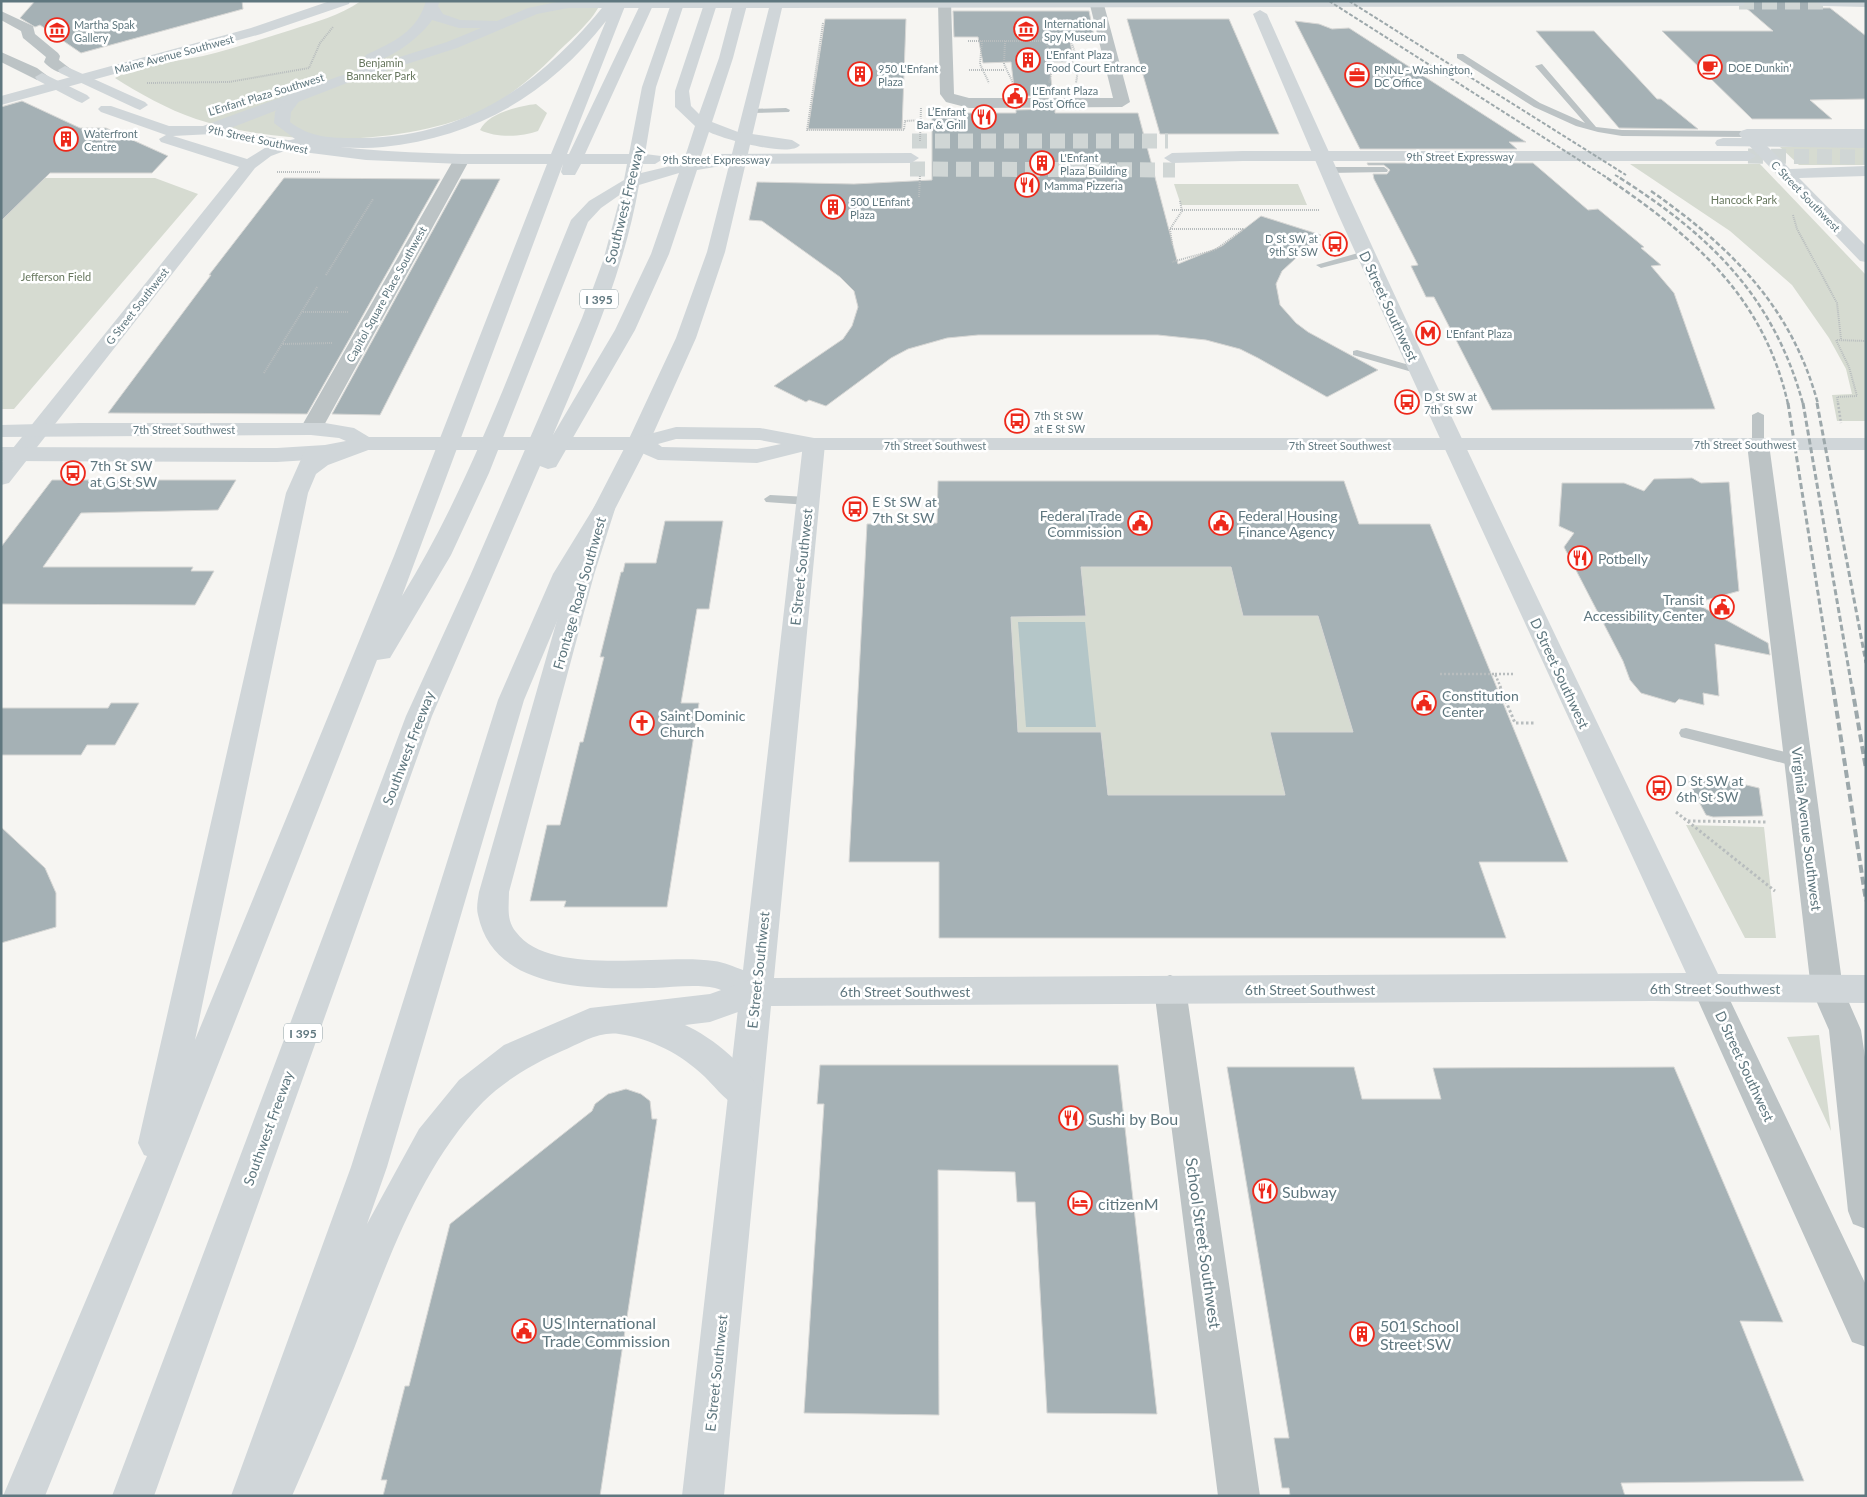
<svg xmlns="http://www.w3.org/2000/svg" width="1867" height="1497" font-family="Lato,sans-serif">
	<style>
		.green { fill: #d6dbd1 }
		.water { fill: #b4c6c8 }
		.building { fill: #a5b1b5; stroke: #d7d7d5; fill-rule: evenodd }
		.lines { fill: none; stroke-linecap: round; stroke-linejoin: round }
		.secondary-tunnel { stroke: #d0d6d5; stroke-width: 15; stroke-dasharray: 15 8; stroke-linecap: butt }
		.highway-tunnel { stroke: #d0d6d5; stroke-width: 15; stroke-dasharray: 15 8; stroke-linecap: butt }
		.path-far2 { stroke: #b8bdbe; stroke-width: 2; stroke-dasharray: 1 1; stroke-linecap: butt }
		.path-far1 { stroke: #b8bdbe; stroke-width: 2.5; stroke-dasharray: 2 2; stroke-linecap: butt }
		.path { stroke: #b8bdbe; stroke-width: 3; stroke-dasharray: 2.5 2.5; stroke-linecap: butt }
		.lane { fill: #bcc3c5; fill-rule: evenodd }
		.street { fill: #bcc3c5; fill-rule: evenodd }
		.secondary { fill: #d0d6d9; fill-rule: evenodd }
		.primary { fill: #d0d6d9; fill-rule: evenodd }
		.highway { fill: #d0d6d9; fill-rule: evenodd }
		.rail-far3 { stroke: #9da8ab; stroke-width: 2; stroke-dasharray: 4 2; stroke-linecap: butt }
		.rail-far2 { stroke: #9da8ab; stroke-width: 2.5; stroke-dasharray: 5 2.5; stroke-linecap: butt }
		.rail-far1 { stroke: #9da8ab; stroke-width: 3; stroke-dasharray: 6 3; stroke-linecap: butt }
		.rail { stroke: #9da8ab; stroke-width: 4; stroke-dasharray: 8 4; stroke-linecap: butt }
		.labels { text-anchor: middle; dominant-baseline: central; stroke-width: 5; stroke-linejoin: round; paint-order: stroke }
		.far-poi-label { font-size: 11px; fill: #5f777f; stroke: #fff; text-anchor: start }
		.far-street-label { font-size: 11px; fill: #5f777f; stroke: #fff }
		.far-park-label { font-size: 11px; fill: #67775e; stroke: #fff }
		.shield { fill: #fff; stroke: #8fa0a5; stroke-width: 1 }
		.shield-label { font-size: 12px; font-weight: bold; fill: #5f777f }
		.street-label { font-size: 14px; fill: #5f777f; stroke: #fff }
		.poi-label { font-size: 14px; fill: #5f777f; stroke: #fff; text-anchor: start }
		.near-poi-label { font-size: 16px; fill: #5f777f; stroke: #fff; text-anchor: start }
		.near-street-label { font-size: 16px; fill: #5f777f; stroke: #fff }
	</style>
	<rect width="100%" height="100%" fill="#f6f5f2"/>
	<path class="green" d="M361 1H601C596 19 567 42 554 56 533 77 506 100 479 112 399 147 278 146 196 119 167 109 140 94 115 78 141 64 174 62 203 56 232 49 262 39 291 30 315 22 339 16 361 1Z
		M536 104 547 113 538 131C522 137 496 138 480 130 488 113 519 106 536 104Z
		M1780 147H1866V165H1799Z
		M1630 164H1760L1866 275V421H1837L1832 395 1852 394 1846 369 1829 338 1792 285 1730 231Z
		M44 178H155L198 194 14 409H1V220Z
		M1174 184H1298L1307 205H1181Z
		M1081 567H1231L1243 616H1318L1353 732H1271L1285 795H1108L1101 732H1018L1011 617 1086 616Z
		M1686 825 1764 827 1776 938H1745Z
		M1819 1035 1831 1131 1787 1037Z"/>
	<path class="water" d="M1018 622H1085L1096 727H1026Z"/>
	<path class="building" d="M35 1H242L243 9 81 53 40 25 35 27 20 18Z
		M1747 1H1814L1822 8H1830L1866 36V99L1810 100 1832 119H1752L1662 31H1773L1745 7Z
		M953 11H1089L1095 41H1070L1074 62H1049L1053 96H1015L1011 62 983 63 978 37H954Z
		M825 19H906L902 129H808Z
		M1127 19H1229L1279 134H1160Z
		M1295 21 1319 24 1332 29 1349 28 1526 142H1509L1517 149H1360Z
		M1536 31H1594L1657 99H1661L1698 129 1619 128Z
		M22 101 80 128H106L168 156 152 173H50L1 221V107Z
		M1055 109V113H1138L1178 264 1222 246 1261 216 1321 235 1282 271 1276 284 1280 305 1296 323 1308 332 1378 370 1327 397 1258 358 1240 349 1206 340 1158 335H978L947 338 908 349 891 358 826 406 809 400 806 402 774 386 843 339 852 326 858 307 854 291 840 277 762 221 749 220 757 182 854 184 932 180V113H1016V110Z
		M1367 163H1533L1588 210 1598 209 1644 247 1641 248 1661 265 1651 266 1674 293 1715 409 1492 410 1434 297H1426L1411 266 1418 265 1374 179 1373 174H1387L1390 170 1384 165H1368Z
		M284 178 440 179 307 414 108 413 211 275H209Z
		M461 179H500L380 415 332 414Z
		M1692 478 1701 483 1729 482 1739 591 1695 603 1768 643 1770 655 1715 644 1719 696 1703 693 1704 705 1679 699 1675 703 1641 693 1630 680 1623 661 1564 547 1574 533 1559 526 1562 483H1624L1644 491 1654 479Z
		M52 480H236L218 510 81 513 43 567H193L191 571H214L195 605 1 604V547Z
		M938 481H1344L1359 524H1430L1568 862H1479L1506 938H939V862H849L867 524 937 523ZM1081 567H1231L1243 616H1318L1353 732H1270L1285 795H1108L1101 732H1018L1011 617 1086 616Z
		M665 521H723L709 609H697L681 703H699L667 907H564L566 901H530L547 825H560L580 742H583L604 657H600L621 572H623L625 563H656Z
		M111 703H139L115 745H87L81 755H1V708H108Z
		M1725 780 1759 788 1763 816 1713 817 1706 815 1688 781Z
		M1 827 45 868 56 893V927L1 943Z
		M820 1065H1118L1157 1414 1047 1413 1035 1202H1017L1015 1172 938 1170 939 1415 804 1413 824 1104H817Z
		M1227 1067H1354L1362 1099H1441L1433 1068 1674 1067 1783 1322 1740 1321 1804 1481 1621 1483 1625 1496H1290L1289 1488H1282L1274 1438H1289Z
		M626 1089 641 1094 650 1101 652 1119H657L600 1496H383L387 1480H381L405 1386H409L450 1224 592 1111 595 1104 608 1094Z"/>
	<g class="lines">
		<path class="secondary-tunnel" d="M1739 2H1823"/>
		<path class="highway-tunnel" d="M912 141H1168
			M1748 156 1866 157
			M910 169 1175 170"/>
		<path class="path-far2" d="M823 23 807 130H904L905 121 921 120
			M968 41H1084
			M982 41 980 64 989 83
			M1005 41 1004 64 1013 83
			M1046 41 1053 64 1049 83
			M1071 41 1079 64 1076 83
			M969 70H1005
			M1054 70H1091
			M147 83 229 82 309 68 320 43 333 27
			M920 141 921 107
			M277 172H320
			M919 197 920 175
			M1172 210H1320
			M1793 215 1797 229 1837 303 1841 339
			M1170 229H1244L1215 250 1172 262
			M1172 244 1170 229 1182 211 1180 201
			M326 275 373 199
			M303 312H349
			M283 344 332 343
			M264 373 317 287
			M1838 404 1837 397 1857 396 1849 367 1836 340 1866 341"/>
		<path class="path-far1" d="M1838 403 1841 423
			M1440 674H1495L1501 688
			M1495 674H1513"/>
		<path class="path" d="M1500 687 1515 723H1535
			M1676 812 1775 891
			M1688 821 1768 822"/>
		<path class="lane" d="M1457 54H1463L1540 103 1585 123 1535 66 1542 64 1596 127 1622 130 1747 131 1751 134 1747 137 1622 136 1598 132 1576 126 1534 107 1457 58Z
			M786 108 790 110 789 112 750 113 746 111 750 109Z
			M1384 167 1388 170 1387 172 1328 173 1324 170 1328 167Z
			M1365 251 1368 252V256L1321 268 1316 265Z
			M1357 350 1423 369 1425 371 1419 374 1353 355V351Z
			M1758 412 1764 415V444L1758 448 1752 444V415Z
			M770 495 808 497 814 501 808 505 766 502 764 499Z
			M1686 728 1798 755 1803 757 1806 761 1803 765 1798 767 1681 737 1679 733 1681 729Z"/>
		<path class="street" d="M938 1 951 2 954 94 969 98H1113L1089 1H1103L1130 102 1122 107 969 108 946 102 940 94Z
			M1 11 33 26 35 34 58 53 60 56 59 60 72 70 70 73C61 75 50 69 44 62L46 57 23 38 21 31 1 20Z
			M1 52 37 68 49 77 47 80H37L1 62Z
			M462 154 470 159 322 429 319 434 311 435 303 434 300 429 454 159Z
			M1758 438 1766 439 1769 444 1843 989 1861 1030 1866 1064V1229L1853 1224 1848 1211 1829 1030 1811 989 1747 444 1750 439Z
			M1708 973 1719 977 1866 1285V1347L1852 1342 1692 987 1697 977Z
			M1170 975 1181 979 1186 989 1260 1496H1218L1154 989 1159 979Z"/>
		<path class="secondary" d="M426 1H440L438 6 443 14 460 20 497 21 528 8 562 1H1745L1744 5 1739 6 782 8 725 252 696 338 649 443 615 509 594 575 509 892C509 906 506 920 516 932 550 978 663 953 714 961 724 962 734 967 743 970L803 444 806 439 814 438 822 439 825 444 774 978 1686 973 1409 371 1338 214 1253 14 1260 10 1267 14C1410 337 1565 655 1718 974L1866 975V1003L1653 1001 771 1006 724 1496H682L739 1000C732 996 724 990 715 988 697 984 673 987 654 988 593 989 494 992 478 915 476 908 478 899 479 892L570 575 593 509 627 443 676 338 707 252 769 8H568L537 14 457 48 347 83 228 129C305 146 383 153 462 154L470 159 462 164 366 160 287 150 271 156 255 168 9 483 1 485V463L239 167 161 142 159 139 166 135 101 112 98 109 101 106H111L169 126H203L337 77 447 42 481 28H459L432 20C423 35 384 66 366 61L364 58 366 55C393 42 417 32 426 1ZM212 134 268 146 247 159 173 136Z
			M1866 1V7L1823 6 1816 2Z
			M65 66 145 102 148 105 140 110 135 108 60 73 58 70Z
			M42 73 87 95 90 98 82 103 77 101 37 80 35 77Z
			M1747 129H1866V139H1760L1790 169 1866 166V176L1799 178 1866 246V262L1860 261 1741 137 1739 134 1741 131Z"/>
		<path class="primary" d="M330 1H350L349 4 261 34 1 105V96L251 28Z
			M79 423H325L354 428 369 437H638L676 427 760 428 814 438H1866V450H809L757 463 658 460 635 450H363L325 459 277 462 1 461V447L277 448 325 445 346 441 339 438 311 435 1 437V425ZM676 439 760 440 781 444 757 449 662 447 658 444Z"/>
		<path class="highway" d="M614 1H627L567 154H569L642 1H655L585 154H629L642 87 672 1H685L656 87 645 154 661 156 663 159 655 164H643L641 173 683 163 695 126 675 107V91L705 1H718L689 91 691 106 699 114 719 58 734 1H748L733 58 712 122 738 132 792 140 800 145C791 158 723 139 709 132L700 159 713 154 911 153 919 158 911 163 733 164 697 170 669 254 635 330 556 467 548 469 540 466 432 716 154 1496H112L406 716 471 574 582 318 603 261 621 194 601 208 588 222 489 473 451 555 390 658 377 660 157 1220 45 1496H3L147 1156 144 1155 138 1143 286 493 306 448 314 446 324 451 355 439 363 438 371 439 374 444 371 449 328 465 316 474 308 493 195 1040 394 556 547 164H462L454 159 462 154H551L606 21C548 95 476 137 383 147 363 149 343 147 322 147 312 147 280 154 275 146L277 143 295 139 274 123 275 112 287 97H297L300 100 291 112 290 122C312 139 334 138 362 138 467 137 542 83 606 3ZM563 164 561 172 563 175H575L581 164H627L624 180 589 201 571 220C519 346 474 479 402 596ZM679 173 651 254 615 330 553 435C587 354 624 273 639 185Z
			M1723 138H1866V148L1717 146 1715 143 1717 140Z
			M1243 151H1748L1756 156 1748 161H1243L1172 163 1164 158 1172 153Z
			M604 502 612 504 615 509 577 574 524 700 387 1167 367 1224 419 1129 459 1080 504 1045 590 1008 710 994 755 978 766 982 771 992 766 1002 710 1022 685 1025C712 1037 750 1068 762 1095L757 1106 745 1111C728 1104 718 1090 705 1077 681 1054 652 1039 619 1034 599 1031 579 1044 562 1051 533 1064 505 1080 483 1102 420 1167 387 1263 355 1346 335 1396 314 1446 292 1496H231L351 1167 498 700 553 574 596 504Z"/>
		<path class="rail-far3" d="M1329 1 1609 179
			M1349 1 1626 175
			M1615 175 1622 179"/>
		<path class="rail-far2" d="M1607 178C1694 237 1764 297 1788 404
			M1620 178C1711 236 1774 297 1803 404
			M1651 191C1731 247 1792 307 1818 404"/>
		<path class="rail-far1" d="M1788 403 1833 688
			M1803 403 1852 688
			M1817 403 1866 663"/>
		<path class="rail" d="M1833 687 1866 901
			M1852 687 1866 769"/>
	</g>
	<defs>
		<g id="museum-ring" transform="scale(1.25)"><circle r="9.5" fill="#fff" stroke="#ed291b" stroke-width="1.5"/><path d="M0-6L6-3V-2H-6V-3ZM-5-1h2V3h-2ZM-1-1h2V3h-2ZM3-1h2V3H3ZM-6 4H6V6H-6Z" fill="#ed291b"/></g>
		<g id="building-ring" transform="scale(1.25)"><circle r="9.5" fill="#fff" stroke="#ed291b" stroke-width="1.5"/><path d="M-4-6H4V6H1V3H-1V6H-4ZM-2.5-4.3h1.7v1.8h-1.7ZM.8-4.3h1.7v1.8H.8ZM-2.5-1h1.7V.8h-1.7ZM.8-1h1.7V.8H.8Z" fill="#ed291b"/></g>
		<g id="cafe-ring" transform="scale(1.25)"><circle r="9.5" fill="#fff" stroke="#ed291b" stroke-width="1.5"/><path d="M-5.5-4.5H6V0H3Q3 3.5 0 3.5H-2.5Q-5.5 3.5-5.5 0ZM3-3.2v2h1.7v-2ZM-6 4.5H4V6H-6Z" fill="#ed291b"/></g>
		<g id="office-ring" transform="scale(1.25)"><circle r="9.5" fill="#fff" stroke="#ed291b" stroke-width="1.5"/><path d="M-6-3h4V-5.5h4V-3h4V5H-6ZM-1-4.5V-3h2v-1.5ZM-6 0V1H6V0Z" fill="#ed291b"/></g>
		<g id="civic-ring" transform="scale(1.25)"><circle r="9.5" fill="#fff" stroke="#ed291b" stroke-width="1.5"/><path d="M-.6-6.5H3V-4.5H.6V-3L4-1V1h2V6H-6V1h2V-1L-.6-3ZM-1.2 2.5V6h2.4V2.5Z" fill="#ed291b"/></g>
		<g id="restaurant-ring" transform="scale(1.25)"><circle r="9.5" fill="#fff" stroke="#ed291b" stroke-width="1.5"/><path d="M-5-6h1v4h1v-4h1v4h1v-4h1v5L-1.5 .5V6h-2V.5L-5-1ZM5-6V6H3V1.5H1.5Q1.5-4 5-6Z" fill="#ed291b"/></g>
		<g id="bus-ring" transform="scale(1.25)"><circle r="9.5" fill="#fff" stroke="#ed291b" stroke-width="1.5"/><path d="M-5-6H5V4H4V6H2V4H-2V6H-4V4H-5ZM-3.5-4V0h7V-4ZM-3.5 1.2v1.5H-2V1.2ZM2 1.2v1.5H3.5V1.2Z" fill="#ed291b"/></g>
		<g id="metro-ring" transform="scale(1.25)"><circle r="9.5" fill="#fff" stroke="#ed291b" stroke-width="1.5"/><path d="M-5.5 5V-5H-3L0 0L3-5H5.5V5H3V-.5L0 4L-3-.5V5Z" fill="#ed291b"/></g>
		<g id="church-ring" transform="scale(1.25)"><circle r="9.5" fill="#fff" stroke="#ed291b" stroke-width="1.5"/><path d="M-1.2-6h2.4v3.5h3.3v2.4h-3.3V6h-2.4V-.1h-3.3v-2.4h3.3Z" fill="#ed291b"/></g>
		<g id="hotel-ring" transform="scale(1.25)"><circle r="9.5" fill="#fff" stroke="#ed291b" stroke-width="1.5"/><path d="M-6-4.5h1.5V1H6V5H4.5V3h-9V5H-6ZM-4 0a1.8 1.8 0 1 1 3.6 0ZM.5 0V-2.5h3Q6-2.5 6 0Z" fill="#ed291b"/></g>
	</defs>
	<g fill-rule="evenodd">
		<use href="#museum-ring" x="1026" y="29"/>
		<use href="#museum-ring" x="57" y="30"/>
		<use href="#building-ring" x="1028" y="60"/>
		<use href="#cafe-ring" x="1710" y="67"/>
		<use href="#building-ring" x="860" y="74"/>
		<use href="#office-ring" x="1357" y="75"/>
		<use href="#civic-ring" x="1015" y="96"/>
		<use href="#restaurant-ring" x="984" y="117"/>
		<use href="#building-ring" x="66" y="139"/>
		<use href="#building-ring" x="1042" y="163"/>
		<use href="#restaurant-ring" x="1027" y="185"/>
		<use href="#building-ring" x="833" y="207"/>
		<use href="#bus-ring" x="1335" y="244"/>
		<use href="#metro-ring" x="1428" y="333"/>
		<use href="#bus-ring" x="1407" y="402"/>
		<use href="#bus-ring" x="1017" y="421"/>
		<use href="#bus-ring" x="73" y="473"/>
		<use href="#bus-ring" x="855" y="509"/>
		<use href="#civic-ring" x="1140" y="523"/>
		<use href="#civic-ring" x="1221" y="523"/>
		<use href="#restaurant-ring" x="1580" y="558"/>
		<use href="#civic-ring" x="1722" y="607"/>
		<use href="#civic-ring" x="1424" y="703"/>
		<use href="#church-ring" x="642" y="723"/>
		<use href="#bus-ring" x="1659" y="788"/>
		<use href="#restaurant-ring" x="1071" y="1118"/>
		<use href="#restaurant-ring" x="1265" y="1191"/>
		<use href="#hotel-ring" x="1080" y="1203"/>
		<use href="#civic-ring" x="524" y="1331"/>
		<use href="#building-ring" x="1362" y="1334"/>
	</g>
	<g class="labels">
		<g class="far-poi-label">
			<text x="1044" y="23">International<tspan x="1044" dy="13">Spy Museum</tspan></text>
			<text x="74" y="24">Martha Spak<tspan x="74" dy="13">Gallery</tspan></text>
			<text x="1046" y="54">L'Enfant Plaza<tspan x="1046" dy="13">Food Court Entrance</tspan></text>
			<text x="1728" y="67">DOE Dunkin'</text>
			<text x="878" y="68">950 L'Enfant<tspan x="878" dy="13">Plaza</tspan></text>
			<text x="1374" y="69">PNNL - Washington,<tspan x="1374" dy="13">DC Office</tspan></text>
			<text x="1032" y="90">L'Enfant Plaza<tspan x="1032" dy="13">Post Office</tspan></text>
			<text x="966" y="111" text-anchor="end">L’Enfant<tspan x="966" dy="13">Bar &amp; Grill</tspan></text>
			<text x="84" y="133">Waterfront<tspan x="84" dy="13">Centre</tspan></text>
			<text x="1060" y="157">L'Enfant<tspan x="1060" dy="13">Plaza Building</tspan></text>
			<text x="1044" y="185">Mamma Pizzeria</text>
			<text x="850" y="201">500 L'Enfant<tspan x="850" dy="13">Plaza</tspan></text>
			<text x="1318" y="238" text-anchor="end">D St SW at<tspan x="1318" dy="13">9th St SW</tspan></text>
			<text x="1446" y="333">L'Enfant Plaza</text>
			<text x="1424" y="396">D St SW at<tspan x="1424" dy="13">7th St SW</tspan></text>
			<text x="1034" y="415">7th St SW<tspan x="1034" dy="13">at E St SW</tspan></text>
		</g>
		<g class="far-street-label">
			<text transform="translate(174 54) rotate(-15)">Maine Avenue Southwest</text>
			<text transform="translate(266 94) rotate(-17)">L'Enfant Plaza Southwest</text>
			<text transform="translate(258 139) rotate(12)">9th Street Southwest</text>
			<text x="1460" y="156">9th Street Expressway</text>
			<text x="716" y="159">9th Street Expressway</text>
			<text transform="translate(1806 196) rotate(46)">C Street Southwest</text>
			<text transform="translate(386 294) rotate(-61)">Capitol Square Place Southwest</text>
			<text transform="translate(137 306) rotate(-52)">G Street Southwest</text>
			<text x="184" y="429">7th Street Southwest</text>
			<text x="1745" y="444">7th Street Southwest</text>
			<text x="935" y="445">7th Street Southwest</text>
			<text x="1340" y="445">7th Street Southwest</text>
		</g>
		<g class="far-park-label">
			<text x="381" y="62">Benjamin<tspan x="381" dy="13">Banneker Park</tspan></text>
			<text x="1744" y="199">Hancock Park</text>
			<text x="56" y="276">Jefferson Field</text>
		</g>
		<g class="shield">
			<rect x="580" y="289.5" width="38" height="19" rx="4"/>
			<rect x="284" y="1023.5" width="38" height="19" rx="4"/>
		</g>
		<g class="shield-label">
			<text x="599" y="299">I 395</text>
			<text x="303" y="1033">I 395</text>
		</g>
		<g class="street-label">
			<text transform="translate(624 205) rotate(-76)">Southwest Freeway</text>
			<text transform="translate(1389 306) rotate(65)">D Street Southwest</text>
			<text transform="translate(801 567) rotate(-84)">E Street Southwest</text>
			<text transform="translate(579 593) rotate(-74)">Frontage Road Southwest</text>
			<text transform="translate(1560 673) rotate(65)">D Street Southwest</text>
			<text transform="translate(408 748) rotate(-69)">Southwest Freeway</text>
			<text transform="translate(1807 829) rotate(83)">Virginia Avenue Southwest</text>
			<text transform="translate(758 970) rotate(-84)">E Street Southwest</text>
			<text x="1715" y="988">6th Street Southwest</text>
			<text x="1310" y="989">6th Street Southwest</text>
			<text x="905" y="991">6th Street Southwest</text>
			<text transform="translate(1745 1066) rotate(65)">D Street Southwest</text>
			<text transform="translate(268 1128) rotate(-70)">Southwest Freeway</text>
			<text transform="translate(716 1373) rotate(-84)">E Street Southwest</text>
		</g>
		<g class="poi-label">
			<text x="90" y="465">7th St SW<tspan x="90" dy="16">at G St SW</tspan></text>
			<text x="872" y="501">E St SW at<tspan x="872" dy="16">7th St SW</tspan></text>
			<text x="1122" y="515" text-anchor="end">Federal Trade<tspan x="1122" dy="16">Commission</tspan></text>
			<text x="1238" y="515">Federal Housing<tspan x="1238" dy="16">Finance Agency</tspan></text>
			<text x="1598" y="558">Potbelly</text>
			<text x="1704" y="599" text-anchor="end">Transit<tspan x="1704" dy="16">Accessibility Center</tspan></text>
			<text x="1442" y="695">Constitution<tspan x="1442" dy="16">Center</tspan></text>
			<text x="660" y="715">Saint Dominic<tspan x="660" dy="16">Church</tspan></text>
			<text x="1676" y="780">D St SW at<tspan x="1676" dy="16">6th St SW</tspan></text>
		</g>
		<g class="near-poi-label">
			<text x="1088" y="1118">Sushi by Bou</text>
			<text x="1282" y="1191">Subway</text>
			<text x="1098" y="1203">citizenM</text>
			<text x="542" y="1322">US International<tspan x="542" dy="18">Trade Commission</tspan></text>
			<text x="1380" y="1325">501 School<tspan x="1380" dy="18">Street SW</tspan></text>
		</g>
		<g class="near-street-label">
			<text transform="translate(1204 1243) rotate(82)">School Street Southwest</text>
		</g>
	</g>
	<rect width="1867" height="1497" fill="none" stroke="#5f777f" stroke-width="5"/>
</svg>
